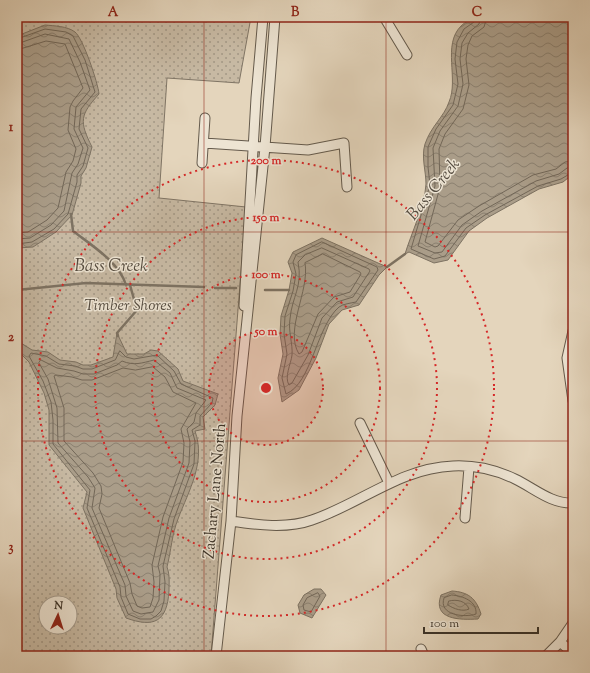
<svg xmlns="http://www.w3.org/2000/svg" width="590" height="673" font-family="'Sorts Mill Goudy',serif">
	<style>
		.park { fill: url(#park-dots); stroke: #807565; fill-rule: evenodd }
		.water { fill: url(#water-waves); stroke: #7d7262 }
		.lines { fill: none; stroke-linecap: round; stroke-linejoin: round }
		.shore { stroke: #726758; stroke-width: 1 }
		.stream { stroke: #7d7262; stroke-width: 2.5 }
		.minor-casing { stroke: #645a4c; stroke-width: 11 }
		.minor { stroke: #ede4d3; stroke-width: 9 }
		.grid { fill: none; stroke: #8f2418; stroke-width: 1; stroke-opacity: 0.55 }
		.ring { fill: none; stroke: #d62828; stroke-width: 2; stroke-dasharray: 2 4 }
		.labels { text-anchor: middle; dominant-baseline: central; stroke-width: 3; stroke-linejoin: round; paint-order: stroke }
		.park-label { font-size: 16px; font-style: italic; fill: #554c40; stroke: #ede4d3 }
		.street-label { font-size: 16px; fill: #393127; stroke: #ede4d3 }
		.water-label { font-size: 17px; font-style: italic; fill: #554c40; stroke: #ede4d3 }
		.centre { fill: #d62828; stroke: #ede4d3; stroke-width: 2 }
		.ring-label { font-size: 12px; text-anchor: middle; font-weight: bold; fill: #d62828; stroke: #ede4d3; stroke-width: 3; stroke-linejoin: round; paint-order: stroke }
		.neatline { fill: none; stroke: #8f2418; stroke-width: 1.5 }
		.grid-label { font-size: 13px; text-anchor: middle; font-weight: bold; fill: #8f2418 }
	</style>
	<defs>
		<pattern id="park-dots" width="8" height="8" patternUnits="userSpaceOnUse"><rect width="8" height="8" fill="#c7b9a3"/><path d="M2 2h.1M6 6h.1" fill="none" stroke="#a39785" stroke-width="1.8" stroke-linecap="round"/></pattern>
		<pattern id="water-waves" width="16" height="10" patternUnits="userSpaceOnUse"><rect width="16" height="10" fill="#aa9d89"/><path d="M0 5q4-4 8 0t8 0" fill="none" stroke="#8b8170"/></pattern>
	</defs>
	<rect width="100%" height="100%" fill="#e4d5bc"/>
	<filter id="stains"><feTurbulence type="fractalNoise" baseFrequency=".005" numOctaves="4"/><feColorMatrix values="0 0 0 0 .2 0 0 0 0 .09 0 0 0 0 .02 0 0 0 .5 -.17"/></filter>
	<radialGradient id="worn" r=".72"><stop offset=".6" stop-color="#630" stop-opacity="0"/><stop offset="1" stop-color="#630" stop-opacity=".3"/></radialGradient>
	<path class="park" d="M17 17H251L239 83 167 78 159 198 246 207 211 656H17ZM46 603H70V627H46Z"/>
	<path class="water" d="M474 17H573V174L563 182 539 189 487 218 469 231 448 260 434 263 409 252 405 254C411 234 425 205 426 184 426 171 421 157 425 144 431 126 444 117 449 102 459 79 442 45 461 26 465 22 470 20 474 17Z
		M45 25C55 26 67 26 75 32 83 38 98 83 99 94 80 115 79 121 92 147L86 168 81 176V183L72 215 56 232 33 247 17 248V36Z
		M322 238 387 267 379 275 359 305 342 310 329 324 316 358 299 390 282 402 278 378 283 354 280 334 281 316 289 290 292 273 288 262 293 252Z
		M117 333 127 354H144L151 350 158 351 178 369 183 381 218 394 215 405 203 417 205 429 195 431C206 462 189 490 178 519 172 534 171 551 167 567 170 575 169 583 169 591 167 622 154 628 126 618L117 598 116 589 83 508 87 492 49 445V410L44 393 29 362 22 355 17 346 21 343 32 350 48 352 60 360 76 362 83 365H91L113 357Z
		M314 589H321L326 595 312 618 300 613 298 605 304 595Z
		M452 591C468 592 476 598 481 614L478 619C460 620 432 620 441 595Z"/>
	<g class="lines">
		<path class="shore" d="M475 17 474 22 464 29 457 42 455 59 458 84 453 105 436 129 428 147V167L430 185 411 249 434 259 445 256 466 228 485 215 538 186 561 179 573 172
			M481 17 479 24 468 33 462 43 460 59 463 84 458 106 440 131 433 148 435 186 418 246 435 253 442 252 462 225 482 211 536 181 559 174 567 168 573 167
			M487 17 484 27 472 36 468 45 466 59 469 85 463 109 445 134 439 149 440 187 425 242 435 247 438 246 458 220 479 206 533 175 556 169 565 162 573 161
			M17 39 45 29 66 32 73 36 85 60 95 92 81 109 79 129 88 148 83 166 77 175V182L68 214 54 229 32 242 17 244
			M17 44 45 34 69 39 80 62 90 90 76 107 74 129 83 148 78 164 72 173 64 211 51 225 30 238 17 239
			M17 50 46 41 65 44 83 88 73 101 70 107 68 130 76 149 73 161 66 172 58 208 47 220 28 232 17 233
			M322 242 377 267 378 270 356 302C351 303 343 304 339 307 316 327 312 383 286 394L282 378 287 354 284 334 285 316 293 291 296 274 293 262 296 255Z
			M322 248 369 269 370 271 353 297 337 302 322 318 308 355 292 383 289 385C284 377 291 364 292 355 293 344 288 331 290 319 292 296 303 287 298 262L305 255Z
			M323 254 360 272 361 274 350 292 334 297 318 314 302 352 299 354C284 330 310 291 305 263Z
			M120 351 126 357 134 359 157 355 174 371 181 384 213 398 212 403 200 416V425L192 430 195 441 194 464 174 519 163 566 165 582 164 601 161 611 156 616 151 619H140L128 614 121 597 120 587 87 508 90 490 53 444V420L51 402 43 381 29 356 31 353 46 356 59 364 75 366 83 369H92L115 360Z
			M41 360 57 368 74 371 83 374H94L117 365 122 361C134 366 142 363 154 360L170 373 177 388 206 400 196 413 194 422 187 429 190 442 189 463 169 518 158 566 160 574 159 600 153 612 141 614 133 611 126 596 125 585 92 508 95 488 88 477 58 443 57 408 48 379 39 363Z
			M153 367 165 377 173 392 196 403 181 429 184 443 183 462 163 517 152 565 154 582 153 598 150 607 142 608 137 606 132 594 130 583 99 508 102 494 101 486 93 473 64 441V408L54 376 56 375 72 377 82 380H92L123 368 135 370Z
			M318 593 320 596 311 612 304 610 303 605 307 598Z
			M452 595C463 596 477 601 476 614 464 618 438 615 444 598Z
			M449 601C457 599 466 601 469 609 463 612 454 609 448 605Z"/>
		<path class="stream" d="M71 214 73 231C91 245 119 262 126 285
			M387 267 405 254
			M215 288H236
			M17 290 86 283 204 287
			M265 290H289
			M118 336 117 333 137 310 130 285"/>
		<g class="minor-casing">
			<path id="minor" d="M384 17 407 55
				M204 143 308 150 344 143 347 187
				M202 163 205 118
				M244 306 256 98 263 17
				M573 331 567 358 573 401
				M360 423 389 483
				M465 518 469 467
				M231 521C257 525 287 529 312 520 360 504 400 468 453 466 474 465 496 470 515 479 534 488 551 504 573 503
				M560 642 573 653
				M421 649 424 656
				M216 656 231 521 237 416 265 147 275 17
				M546 656 560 642 573 623"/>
		</g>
		<use href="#minor" class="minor"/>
	</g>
	<path class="grid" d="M204 17V656M386 17V656M17 232H573M17 441H573"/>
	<circle cx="266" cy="388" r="57" fill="#d62828" fill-opacity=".12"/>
	<g class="ring">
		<circle cx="266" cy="388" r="57"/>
		<circle cx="266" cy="388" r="114"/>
		<circle cx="266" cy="388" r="171"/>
		<circle cx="266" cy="388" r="228"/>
	</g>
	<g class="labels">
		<g class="park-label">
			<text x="128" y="306">Timber Shores</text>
		</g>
		<g class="street-label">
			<text transform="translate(216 491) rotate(-85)">Zachary Lane North</text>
		</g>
		<g class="water-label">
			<text transform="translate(434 190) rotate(-51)">Bass Creek</text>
			<text x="111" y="267">Bass Creek</text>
		</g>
	</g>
	<circle cx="266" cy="388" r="6" class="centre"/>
	<g class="ring-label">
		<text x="266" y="164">200 m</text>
		<text x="266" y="221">150 m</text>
		<text x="266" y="278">100 m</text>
		<text x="266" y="335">50 m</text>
	</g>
	<rect width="590" height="673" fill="none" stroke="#e4d5bc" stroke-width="44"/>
	<g transform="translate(58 615) rotate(4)"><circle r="19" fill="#ede4d3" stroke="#a59c8e"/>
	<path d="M0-3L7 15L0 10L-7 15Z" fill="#8f2418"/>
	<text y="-6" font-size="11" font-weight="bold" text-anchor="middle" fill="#393127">N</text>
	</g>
	<path d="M424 627v6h114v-6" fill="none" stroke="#393127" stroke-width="2"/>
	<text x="430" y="627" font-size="12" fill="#393127" stroke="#ede4d3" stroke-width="3" paint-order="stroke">100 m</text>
	<rect x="22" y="22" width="546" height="629" class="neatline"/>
	<g class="grid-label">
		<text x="113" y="16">A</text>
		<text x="295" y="16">B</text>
		<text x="477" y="16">C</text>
		<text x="11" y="131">1</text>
		<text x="11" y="341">2</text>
		<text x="11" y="551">3</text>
	</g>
	<rect width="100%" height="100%" filter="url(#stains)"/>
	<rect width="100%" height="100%" fill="url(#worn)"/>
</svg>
